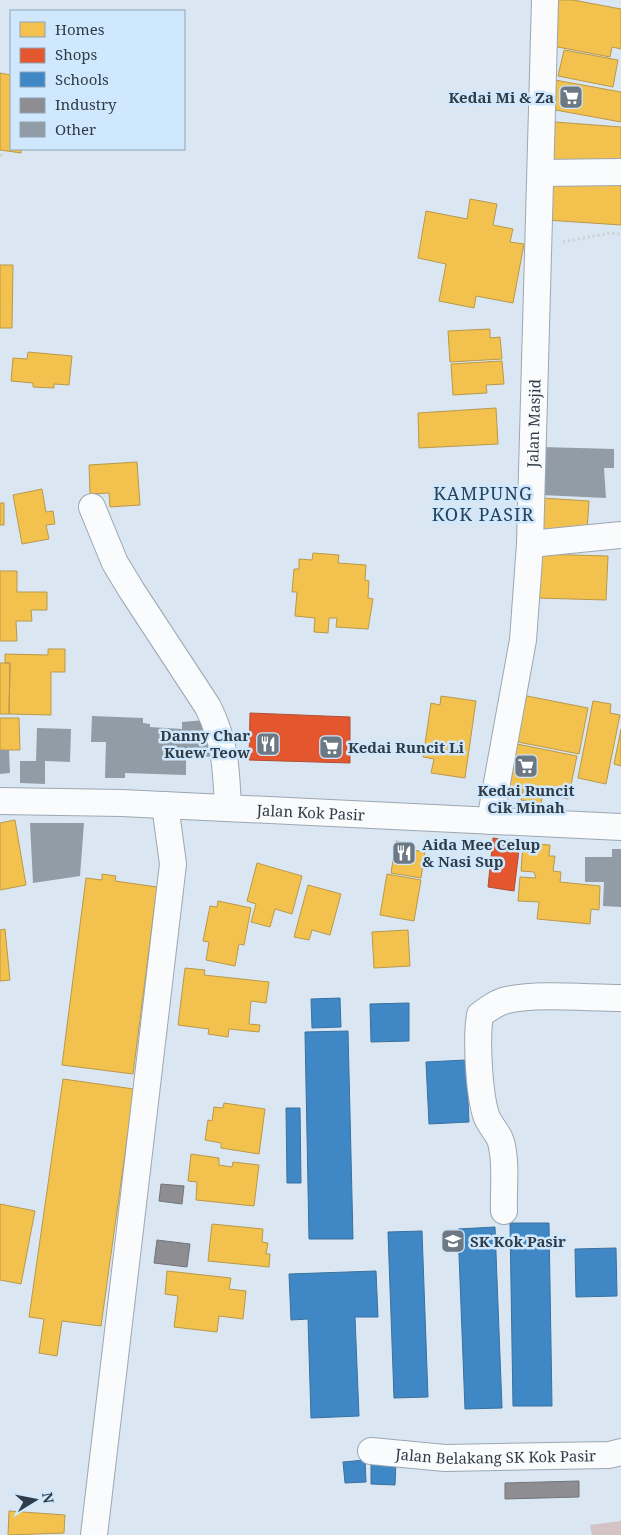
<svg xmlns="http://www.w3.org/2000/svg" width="621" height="1535" font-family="'Noto Serif',serif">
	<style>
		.green { fill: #d4c3c5 }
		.homes { fill: #f2c14e; stroke: #b8994c }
		.shops { fill: #e4572e; stroke: #ae4f36 }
		.schools { fill: #3f88c5; stroke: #3a719f }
		.industry { fill: #8d8d92; stroke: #71757c }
		.building { fill: #919ca6 }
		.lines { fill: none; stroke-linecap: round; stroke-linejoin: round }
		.minor-casing { stroke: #9ca7b1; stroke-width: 28 }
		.path { stroke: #cfd3d7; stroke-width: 3; stroke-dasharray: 2.5 2.5; stroke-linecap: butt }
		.minor { stroke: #f9fbfd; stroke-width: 26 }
		.labels { text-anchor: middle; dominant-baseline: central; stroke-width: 5; stroke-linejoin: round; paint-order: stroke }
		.poi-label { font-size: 15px; font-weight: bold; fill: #303c47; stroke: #d0e8fd; text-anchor: start }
		.street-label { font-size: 15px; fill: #303c47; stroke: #d0e8fd }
		.quarter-label { font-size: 18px; letter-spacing: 1px; fill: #2a4359; stroke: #d0e8fd }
	</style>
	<rect width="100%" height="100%" fill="#dae7f2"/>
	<path class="green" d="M621 1521V1535H592L590 1525Z"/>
	<path class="homes" d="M555 0H573L621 9V49L612 47 610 57 547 45Z
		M564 50 618 60 613 87 558 76Z
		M0 73 11 75V149H21V153L0 150Z
		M555 80 621 92V122L550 109Z
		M555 122 621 127V162L553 164Z
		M549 176 621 181V225L546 220Z
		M470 199 497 204 493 225 513 229 510 242 524 244 513 303 476 296 474 308 439 301 446 264 418 258 426 211 467 219Z
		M0 265H13L12 328H0Z
		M490 329V338L500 337 502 359 450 362 448 331Z
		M28 352 72 356 69 385 54 384V388L33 387V383L11 381 13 358 27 359Z
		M502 361 504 384 486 385 487 393 453 395 451 364Z
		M496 408 498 444 419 448 418 413Z
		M137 462 140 505 110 507 109 493 90 494 89 465Z
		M42 489 46 512 53 511 55 524 46 525 49 539 22 544 13 495Z
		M542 498 589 501 587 532 540 529Z
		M0 503H4V525H0Z
		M313 553 339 555 338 563 366 565 365 580 369 581 368 598 373 599 368 629 336 627 337 618H329L328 633 314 632 315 618 295 616 297 592H292L294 569H299V559L312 560Z
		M538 554 608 556 606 600 537 598Z
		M0 571H17V592H47V610H31L32 621H16L17 641H0Z
		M48 649H65V672H51V715L9 714 10 663H5V654L48 655Z
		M0 663H10L9 714H0Z
		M522 695 588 708 579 754 513 741Z
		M441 696 476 701 465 778 431 773 434 759 423 757 431 703 440 705Z
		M593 701 611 704 610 713 620 715 606 784 578 778Z
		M0 718H19L20 750H0Z
		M621 729V766L614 764Z
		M512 743 577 756 568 799 543 794 541 804 521 800 523 790 503 786Z
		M15 820 26 885 0 890V823Z
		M396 841 414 844 413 850 425 852 421 878 391 873Z
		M523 843 550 845 549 856H555L553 871 561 872 560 882 600 886 599 910 591 909 590 924 537 919 539 902 518 901 520 877 536 878 534 872 521 871Z
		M257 863 302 876 292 914 275 909 270 927 251 922 256 904 247 901Z
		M102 874 116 876 115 881 157 887 133 1074 62 1065 86 878 102 880Z
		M387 874 421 880 414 921 380 915Z
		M308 885 341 894 330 935 312 930 309 940 294 937Z
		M218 901 251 908 244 945 239 944 235 966 206 960 209 942 203 941 210 906 217 907Z
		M5 929 10 980 0 981V930Z
		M408 930 410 966 374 968 372 932Z
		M185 968 205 970 204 975 269 982 266 1003 251 1001 249 1024 260 1025 259 1032 229 1029 228 1037 208 1034 209 1029 178 1025Z
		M63 1079 134 1089 101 1326 62 1321 57 1356 39 1353 44 1319 29 1317Z
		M224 1103 265 1109 259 1154 221 1148V1143L205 1140 208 1120 212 1121 214 1107 223 1108Z
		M191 1154 219 1158V1165L232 1167 233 1162 259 1165 254 1206 196 1200 197 1182 188 1181Z
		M0 1204 35 1211 21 1284 0 1280Z
		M212 1224 263 1229 262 1242 268 1243 266 1254H270L269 1267 208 1261Z
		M167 1271 231 1278 229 1289 246 1291 243 1319 219 1316 217 1332 174 1327 178 1296 165 1294Z
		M9 1511 65 1515 64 1533 8 1535Z"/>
	<path class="shops" d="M250 713 350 717V763L249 760Z
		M493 838 520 842 514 891 488 887Z"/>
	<path class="schools" d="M340 998 341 1027 312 1028 311 999Z
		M409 1003V1041L371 1042 370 1004Z
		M348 1031 353 1239H309L305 1032Z
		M466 1060 469 1122 429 1124 426 1062Z
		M286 1108H300L301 1183H287Z
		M510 1223H549L552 1406H513Z
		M495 1227 502 1408 465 1409 458 1229Z
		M422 1231 428 1397 394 1398 388 1232Z
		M616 1248 617 1296 576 1297 575 1249Z
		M376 1271 378 1317H355L359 1416 311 1418 308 1319 291 1320 289 1274Z
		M365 1460 366 1482 345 1483 343 1462Z
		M371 1461H396L395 1485 371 1484Z"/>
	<path class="industry" d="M161 1184 184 1186 182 1204 159 1201Z
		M157 1240 190 1244 187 1267 154 1263Z
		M579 1481V1497L505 1499V1483Z"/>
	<path class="building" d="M542 447 614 449V468H604L606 498 541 495Z
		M92 716 143 718V723L150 724V727L182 729V722L205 720 214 756 186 759V775L125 773V778H105L106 742H91Z
		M37 728 71 729 70 762 45 761V784L20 783V761H36Z
		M0 750H9L10 773 0 774Z
		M30 823H84L80 876 33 883Z
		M612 849H621V907L603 906 604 882H585V857H612Z"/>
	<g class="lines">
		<g class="minor-casing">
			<g id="minor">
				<path d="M541 173 621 172"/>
				<path d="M92 507 115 563 132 591 208 707C226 744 226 768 228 808"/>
				<path d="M530 544 621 535"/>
				<path id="s1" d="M0 801 122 803 621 827"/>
				<path id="s2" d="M490 821 523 640 530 544 545 0"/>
				<path d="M504 1211C503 1189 507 1164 501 1142 498 1132 489 1125 486 1115 479 1093 476 1038 480 1015 488 1009 497 1002 507 1000 539 993 587 998 621 998"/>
				<path id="s3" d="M371 1451 445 1458 609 1455 621 1452"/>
				<path d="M94 1535 173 864 165 805"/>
			</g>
		</g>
		<path class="path" d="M0 155 4 156
			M563 242 610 233 621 234"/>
		<use href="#minor" class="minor"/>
	</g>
	<defs>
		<g id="supermarket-square" transform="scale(1.25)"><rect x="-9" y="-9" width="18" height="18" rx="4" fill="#6c7883" stroke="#d0e8fd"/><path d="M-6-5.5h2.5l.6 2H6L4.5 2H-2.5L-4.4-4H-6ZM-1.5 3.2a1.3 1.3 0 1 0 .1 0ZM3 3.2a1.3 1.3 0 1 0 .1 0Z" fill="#fff"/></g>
		<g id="restaurant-square" transform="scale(1.25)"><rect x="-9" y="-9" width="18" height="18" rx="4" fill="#6c7883" stroke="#d0e8fd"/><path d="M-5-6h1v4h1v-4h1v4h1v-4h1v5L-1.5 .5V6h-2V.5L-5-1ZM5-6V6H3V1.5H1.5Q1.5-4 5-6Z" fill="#fff"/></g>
		<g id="school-square" transform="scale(1.25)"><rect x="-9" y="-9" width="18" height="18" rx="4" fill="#6c7883" stroke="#d0e8fd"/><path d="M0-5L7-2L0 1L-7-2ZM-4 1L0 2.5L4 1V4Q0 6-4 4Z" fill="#fff"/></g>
	</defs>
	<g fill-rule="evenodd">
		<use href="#supermarket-square" x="571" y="97"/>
		<use href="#restaurant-square" x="268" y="744"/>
		<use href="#supermarket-square" x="331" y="747"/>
		<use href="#supermarket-square" x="526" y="766"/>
		<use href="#restaurant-square" x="404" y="853"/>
		<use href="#school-square" x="453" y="1241"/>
	</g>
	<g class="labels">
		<g class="poi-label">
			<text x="554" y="97" text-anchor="end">Kedai Mi &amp; Za</text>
			<text x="250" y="735" text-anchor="end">Danny Char<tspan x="250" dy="17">Kuew Teow</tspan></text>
			<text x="348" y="747">Kedai Runcit Li</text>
			<text x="526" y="790" text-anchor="middle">Kedai Runcit<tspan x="526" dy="17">Cik Minah</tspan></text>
			<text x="422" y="844">Aida Mee Celup<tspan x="422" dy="17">&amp; Nasi Sup</tspan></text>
			<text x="470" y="1241">SK Kok Pasir</text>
		</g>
		<g class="street-label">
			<text stroke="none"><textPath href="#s2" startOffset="401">Jalan Masjid</textPath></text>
			<text stroke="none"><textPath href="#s1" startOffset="311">Jalan Kok Pasir</textPath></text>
			<text stroke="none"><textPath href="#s3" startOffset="125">Jalan Belakang SK Kok Pasir</textPath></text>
		</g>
		<g class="quarter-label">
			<text x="483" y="493">KAMPUNG<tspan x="483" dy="21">KOK PASIR</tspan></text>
		</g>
	</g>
	<rect x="10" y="10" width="175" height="140" fill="#d0e8fd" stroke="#90a3b4"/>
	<rect x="20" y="22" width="25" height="15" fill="#f2c14e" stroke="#90a3b4"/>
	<text x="55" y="35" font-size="15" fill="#303c47">Homes</text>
	<rect x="20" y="48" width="25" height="15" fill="#e4572e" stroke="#90a3b4"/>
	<text x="55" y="60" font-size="15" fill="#303c47">Shops</text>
	<rect x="20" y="72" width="25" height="15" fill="#3f88c5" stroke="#90a3b4"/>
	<text x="55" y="85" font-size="15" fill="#303c47">Schools</text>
	<rect x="20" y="98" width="25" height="15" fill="#8d8d92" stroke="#90a3b4"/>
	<text x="55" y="110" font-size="15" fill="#303c47">Industry</text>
	<rect x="20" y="122" width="25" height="15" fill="#919ca6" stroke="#90a3b4"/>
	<text x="55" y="135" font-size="15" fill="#303c47">Other</text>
	<g transform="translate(35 1500) rotate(80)" stroke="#d0e8fd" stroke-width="4" paint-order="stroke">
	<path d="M0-4L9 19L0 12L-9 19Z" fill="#303c47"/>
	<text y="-8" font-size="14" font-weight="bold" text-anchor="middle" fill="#303c47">N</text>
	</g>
</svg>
